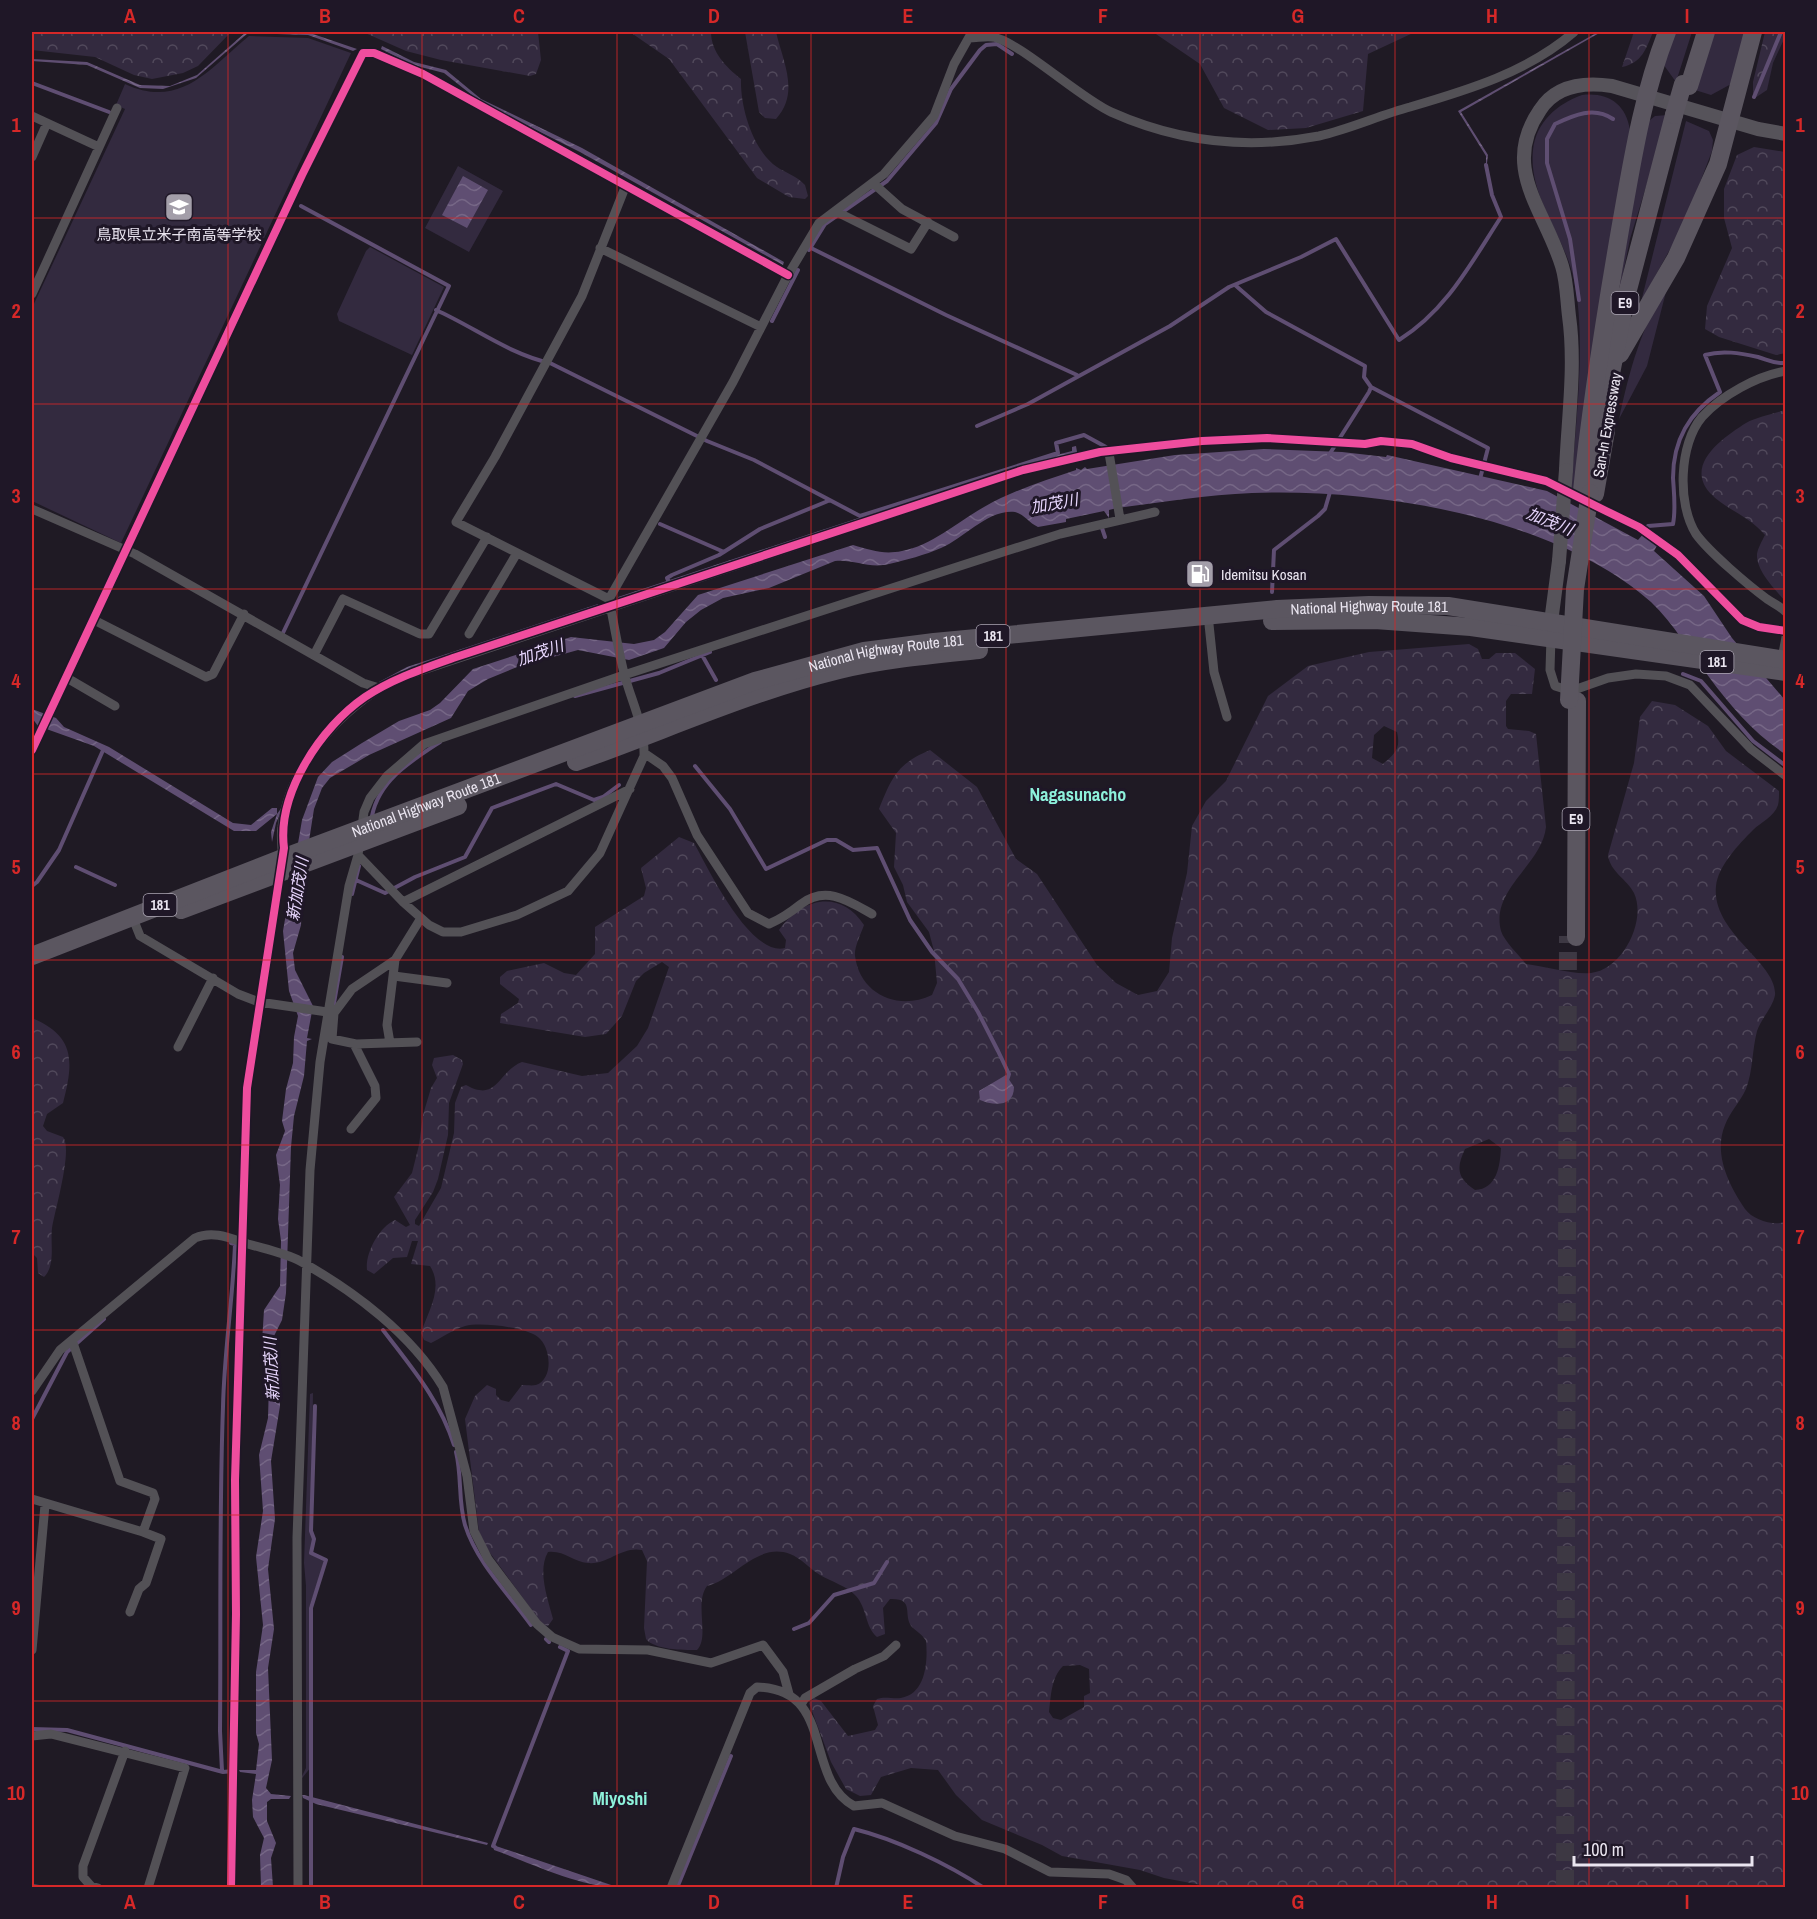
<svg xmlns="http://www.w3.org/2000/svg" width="1817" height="1919" font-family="'Archivo Narrow','Noto Sans JP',sans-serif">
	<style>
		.green { fill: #332a3f }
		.forest { fill: url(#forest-crowns); fill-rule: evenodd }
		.water { fill: url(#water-waves) }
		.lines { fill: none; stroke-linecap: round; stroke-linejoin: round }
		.stream { stroke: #5f4e72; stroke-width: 4 }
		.highway-tunnel { stroke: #3d3843; stroke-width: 18; stroke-dasharray: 18 9; stroke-linecap: butt }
		.street { stroke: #535156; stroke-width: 9 }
		.secondary { stroke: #56535a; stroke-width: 14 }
		.highway { stroke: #5b5660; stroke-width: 18 }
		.secondary-bridge { stroke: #56535a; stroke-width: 14 }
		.highway-bridge { stroke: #5b5660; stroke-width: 18 }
		.cycleway-casing { stroke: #1f1727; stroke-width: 11 }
		.cycleway { stroke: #ef4d9e; stroke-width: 8 }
		.grid { fill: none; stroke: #d62828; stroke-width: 1.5; stroke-opacity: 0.55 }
		.labels { text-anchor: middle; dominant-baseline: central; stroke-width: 6; stroke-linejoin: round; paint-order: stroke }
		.shield { fill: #1f1727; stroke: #ada7b4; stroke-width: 1.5 }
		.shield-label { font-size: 14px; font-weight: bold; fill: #eae5f0 }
		.poi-label { font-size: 15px; fill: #eae5f0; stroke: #1f1727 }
		.street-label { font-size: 15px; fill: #eae5f0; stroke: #1f1727 }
		.water-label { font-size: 16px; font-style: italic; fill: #e7d6fd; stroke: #1f1727 }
		.quarter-label { font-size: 18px; font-weight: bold; fill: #8df1db; stroke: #1f1727 }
		.neatline { fill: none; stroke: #d62828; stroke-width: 2 }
		.grid-label { font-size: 20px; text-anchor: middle; font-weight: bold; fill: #d62828 }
	</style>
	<defs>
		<pattern id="forest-crowns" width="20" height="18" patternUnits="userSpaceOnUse" patternTransform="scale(1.5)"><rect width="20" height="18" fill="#332a3f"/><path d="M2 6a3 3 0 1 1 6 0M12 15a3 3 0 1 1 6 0" fill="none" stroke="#51495b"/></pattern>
		<pattern id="water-waves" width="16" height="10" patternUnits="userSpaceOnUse" patternTransform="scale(1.5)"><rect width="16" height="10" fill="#5f4e72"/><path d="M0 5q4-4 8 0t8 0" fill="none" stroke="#766786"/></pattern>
	</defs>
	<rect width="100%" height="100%" fill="#1f1a24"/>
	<path class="green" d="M1674 32H1692L1676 82 1663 64Z
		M1713 32H1746L1733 83 1711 95 1695 90Z
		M1782 32H1785V37L1773 63 1767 90 1755 98Z
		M249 36 308 38 351 53 121 543 32 501V308L125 109 116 105 125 84C181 110 210 68 249 36Z
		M1582 95C1608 92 1626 104 1630 130L1576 494 1571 491C1575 427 1587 341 1574 280 1565 236 1528 197 1533 150 1536 122 1557 104 1582 95Z
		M1668 115 1630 239 1617 303 1644 125 1655 116Z
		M1686 121 1709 131 1713 140 1712 151 1685 222 1641 302Z
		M458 166 503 191 469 252 425 228Z
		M370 247 444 287 412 355 339 321 337 314 366 251Z
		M1668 284 1647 366 1619 419C1630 368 1641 328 1668 284Z
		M313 1393 311 1531 313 1539 310 1553 325 1560 309 1608 311 1767 299 1782 306 1768V1586L304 1563 310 1394Z"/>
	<path class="forest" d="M32 32H231L198 66 183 73 152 79 134 75 95 57 32 50Z
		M363 32H538L541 60 536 74 530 76 441 60 406 51Z
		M630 32H711C711 52 726 67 741 79 740 107 753 151 777 167 786 173 797 176 805 185L808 196 805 199 789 197 757 178 669 59Z
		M745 32H776C783 62 800 93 776 119L765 118 759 112Z
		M1153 32H1415L1368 54 1363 111 1306 128 1268 130 1224 108 1200 64Z
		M1634 32H1653C1646 49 1642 63 1622 67Z
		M1765 32H1780L1753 95V82Z
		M1754 147 1785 152 1786 353 1776 355 1719 337 1705 329 1707 306 1732 248 1724 218V189L1737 155Z
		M1785 410H1786L1785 601C1775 589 1756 571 1757 554 1758 548 1762 541 1765 535 1748 515 1726 510 1710 493 1684 464 1724 437 1746 423 1757 417 1773 414 1785 410Z
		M1469 644 1478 649 1482 659H1489L1496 653H1515L1535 669 1532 694H1511L1506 701V726L1508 729 1529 731 1536 734 1546 827C1542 865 1490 889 1501 931 1504 941 1519 955 1526 964 1544 966 1573 975 1591 973 1622 970 1647 921 1634 893 1627 879 1610 872 1608 855L1634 763 1640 717 1652 701 1675 705 1708 726 1726 751 1779 791C1779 795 1779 801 1778 805 1774 817 1761 822 1753 830 1739 844 1718 866 1716 886 1711 933 1778 963 1775 995 1773 1007 1761 1019 1757 1031 1752 1050 1753 1071 1746 1089 1740 1102 1730 1112 1725 1125 1713 1154 1729 1185 1745 1209 1753 1220 1773 1226 1785 1222V1887H1212L1164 1878 1140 1870 1062 1856 1042 1845 982 1820 956 1795 938 1770 911 1768 881 1777 871 1795 860 1796 846 1789 831 1762 809 1703 814 1698 821 1701 848 1736 875 1730 878 1725 873 1706 877 1699C885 1696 892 1699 901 1698 926 1694 928 1661 926 1641 922 1634 917 1632 912 1627 902 1615 916 1598 890 1599L883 1608 885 1634 877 1637C865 1627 867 1608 856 1596 847 1586 832 1582 820 1575 810 1569 801 1558 790 1554 757 1542 735 1579 707 1586 694 1603 710 1637 697 1650 683 1650 655 1650 646 1639L644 1628 647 1561 642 1550C621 1546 608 1565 588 1563 573 1562 564 1550 548 1552 537 1571 548 1599 553 1619L548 1626 542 1624 485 1546 479 1532 465 1419 475 1396 487 1385 496 1389V1395L501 1400 509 1402 522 1385C526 1385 532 1386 536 1385 554 1379 551 1347 538 1337 525 1327 481 1322 465 1326 454 1329 441 1338 431 1343L424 1340 421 1333C428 1311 444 1288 430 1266L411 1264 418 1241H412L407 1257 393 1258 374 1274 367 1270C365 1253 379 1227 395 1220L406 1227 410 1225 394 1197 412 1173 419 1145 423 1115 431 1088 437 1078 432 1065 434 1058 453 1055 462 1060 463 1064 449 1103 448 1135 438 1179 433 1192 415 1220V1224L419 1226 441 1188 454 1133 455 1103 461 1087 466 1085C498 1103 498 1071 522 1062L582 1076 608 1073 637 1046 648 1028 669 967 662 962 644 973 636 981 622 1016 606 1034 585 1037 500 1023 501 1014 518 1003 519 999 500 984V977L507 971 544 963 564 973 576 975 595 954V927L644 896 646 888 641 868 679 837 694 843C708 868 750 957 785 948L786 940 779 930C802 897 841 889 864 925 861 934 854 947 855 956 860 995 899 1011 932 995L937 983 934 951 929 932 907 902 903 885 894 867 896 833 879 809C892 777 897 764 930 750L977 787 1016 859 1037 874 1097 965 1116 983 1138 995 1157 991 1169 972 1172 938 1187 873 1192 826 1206 801 1226 781 1268 696 1308 666 1369 652ZM1384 726 1397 732C1401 749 1395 753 1383 764L1372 758 1374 735ZM1489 1139 1501 1148C1500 1166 1497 1189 1475 1190 1457 1178 1456 1168 1465 1149ZM1080 1665 1089 1669 1090 1693 1084 1696V1707L1061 1720 1053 1718 1049 1712C1051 1696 1051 1678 1063 1666Z
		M32 1018C75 1036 74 1061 63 1103L47 1114 43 1126 47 1131 63 1137C73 1149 55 1210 52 1228 50 1243 56 1265 44 1277L38 1273 37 1258 32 1253Z"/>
	<path class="water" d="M246 32 310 33 357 49 353 51 308 35 248 33 196 78 163 89 140 88 87 65 32 61V59L87 62 140 85 170 86 197 75Z
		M1598 32H1601L1461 112 1488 155 1486 171V156L1458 111Z
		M382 46 414 62 446 70 481 99 582 148 784 262 783 265 580 152 482 103 444 73 413 65 381 49Z
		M463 176 488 190 467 228 442 215Z
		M1076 446 1077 452 1081 453 619 601 618 597 1026 463 1072 451V447Z
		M1264 449 1342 452 1386 457 1387 455 1547 491 1638 540 1645 532 1659 542 1654 551 1704 596 1732 638 1785 700V754C1756 735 1730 706 1709 677 1690 652 1674 624 1651 602 1555 517 1377 488 1252 493 1207 495 1162 502 1117 508L1109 510V518L1104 511 1066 519V522L1038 527C1029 523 1024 514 1015 512 988 509 965 538 941 548 925 555 906 560 889 564 869 569 854 559 835 561L769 588 723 598 701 610 686 622 664 648 629 660 578 650 517 667 488 679 468 691 451 718 369 755 330 778 322 788 314 809 303 879 301 925 293 953 295 970 313 1006 307 1038 312 1039 307 1041 304 1076 294 1116 291 1147 286 1293 282 1320 273 1338 280 1370V1406L271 1461 275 1519 268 1569 274 1629 268 1668 272 1760 266 1788 271 1794 291 1796 289 1799H271L267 1802V1821L276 1843 271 1858 273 1887H261L260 1855 264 1838 253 1817 252 1800 256 1774 240 1772 239 1770H256L259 1744 256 1733V1672L263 1625 256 1557 263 1511 259 1455 268 1418 269 1384 267 1358 262 1342 264 1310 280 1286 281 1241 278 1219 280 1185 276 1155 285 1131 282 1121 286 1089 293 1063 294 1037 298 1016 289 991 283 931 302 820 318 777 332 762 362 743 399 721 430 710 440 703 473 669 571 637 634 644 654 640 665 632 698 595 853 545C871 550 883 555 902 551 931 546 959 521 984 507 1014 490 1046 480 1076 470V468L1081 470 1085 467 1087 469 1175 455Z
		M598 604 599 607 415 667 380 685 379 682 407 667Z
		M32 709 56 718 64 727 109 747 233 823 251 825 272 808H277V814L285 803 276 823 272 842 271 832 277 814 256 831H234L94 746 38 726 32 718Z
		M1006 1075 1014 1087C1014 1107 994 1106 980 1100L979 1091Z
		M302 1795H304L488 1843 487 1845 316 1804 303 1798Z
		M493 1845 617 1887C582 1888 528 1862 494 1850Z"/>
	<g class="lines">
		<path class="stream" d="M32 83 109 112
			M1754 97 1781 32
			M811 248 946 315 1077 375
			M809 250 825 224 887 181 936 123 951 89 980 50 986 45 997 44 1012 54
			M1235 285 1266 312 1365 366 1364 377 1371 387 1369 392 1329 455
			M1579 300 1570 239 1547 163V139L1555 124C1574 115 1594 106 1613 119
			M436 310C474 327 509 354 550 363L707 441 754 460 860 516 1058 453 1056 443 1084 435 1106 447
			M772 321 798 270
			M1371 387 1488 448 1480 479
			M977 426 1028 404 1170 326 1229 287 1301 257 1336 239 1399 340C1447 310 1471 263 1501 217L1492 195 1486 165
			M660 524 724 552
			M1102 528 1105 537
			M1645 531 1648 526 1673 524C1676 509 1674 494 1673 478 1673 440 1689 413 1720 392L1705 355C1722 350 1740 353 1758 357 1768 360 1774 364 1786 363
			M669 582 667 578 672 575 719 555 760 529 828 501
			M1272 592 1274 550 1318 516 1325 509 1330 492
			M281 637 449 286 301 206
			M702 655 716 680
			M1683 674 1701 681 1753 741 1786 766
			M575 696 659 673 710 652
			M695 766 730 809 766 869 827 840H836L853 850 877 848 910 920 932 952 958 979 978 1012 998 1051 1009 1074 1007 1080
			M372 816C379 780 411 761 440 742
			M76 867 115 885
			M356 880 385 893 415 877 465 857 492 808 556 784 594 800 603 797 619 785
			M32 886 37 882 59 850 104 748
			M352 894 359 866
			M333 1009 342 957
			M383 1330C411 1367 440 1400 454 1445
			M32 1419 67 1352 104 1319
			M456 1452C462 1476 458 1501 465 1525 477 1563 508 1593 531 1625
			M794 1629 809 1623 834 1595 874 1583 887 1562
			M546 1639 549 1642
			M32 1729 67 1730 223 1772 233 1771
			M222 1771 220 1731C221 1623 219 1515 223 1407 224 1353 233 1298 235 1244L231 1243
			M495 1847 493 1846 568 1651 560 1647
			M32 1886 46 1888
			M311 1888V1608L326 1560 311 1553 314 1539 311 1531 315 1406
			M677 1888 731 1756
			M836 1888 843 1857 854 1829C895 1839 948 1864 984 1888"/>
		<path class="highway-tunnel" d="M1565 1888 1568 936"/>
		<path class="street" d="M969 38C977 38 985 36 992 37 1016 39 1081 99 1111 112 1178 142 1247 150 1319 136 1350 129 1380 115 1410 107 1468 90 1528 72 1574 32
			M32 116 99 147
			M32 157 47 123
			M873 183 902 209 954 237
			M835 211 911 249 928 222
			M600 248 761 327
			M32 294 117 108
			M1786 371C1757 376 1722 395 1702 417 1679 444 1677 504 1696 534 1709 552 1748 585 1767 599 1773 603 1780 606 1786 612
			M1109 453 1120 519
			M32 509 135 554 363 683 379 688
			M609 599 456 522 495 457 582 296 626 185
			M1208 615 1214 672 1227 717
			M94 620 206 677 213 674 244 614
			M469 634 517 553
			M1551 637 1550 670 1555 686 1571 691 1608 678 1636 674 1666 676 1690 685 1751 749 1786 776
			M314 655 343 599 420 634H429L487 537
			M1782 659 1786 637
			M67 678 115 706
			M32 750 302 175 363 53H374L423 74 788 275
			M644 753 663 766 672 778 697 835 748 913 769 924C781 919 791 912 801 904 826 885 849 901 872 914
			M358 855 403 902 429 925 443 932H461L517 915 568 891 600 853 644 756C645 726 631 701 624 673 618 649 614 624 609 599L733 382 788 275 819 223 884 174 934 116 954 64 972 32
			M282 859C283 848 280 838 282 827 289 764 343 707 396 679L1023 470 1100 452 1202 441 1267 438 1365 444 1381 441 1412 444 1451 458 1546 481 1606 511 1639 527 1678 555 1742 620 1759 627 1786 631
			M403 902 630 789
			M132 916 140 936 238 994 259 1002 334 1013 352 989 395 960 421 918
			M394 976 447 983
			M334 1013 332 1039 356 1044 417 1042
			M390 1043 387 1025 395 960
			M178 1047 213 978
			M351 1129 376 1098 375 1086 354 1044
			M72 1340 120 1481 153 1493 155 1499 143 1532 161 1539 146 1583 139 1589 130 1612
			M32 1391 60 1350 195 1238C213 1230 230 1238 248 1244 265 1249 285 1253 300 1261 354 1291 411 1334 443 1387L467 1476 474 1531 488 1559 537 1624 552 1637 579 1649 648 1650 711 1663 763 1645 783 1672 789 1694
			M32 1499 143 1532
			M32 1650 45 1505
			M802 1703 805 1698 855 1669 884 1656 896 1645
			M32 1736 51 1734 185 1768 148 1888
			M98 1888 91 1886 83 1877V1866L125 1751
			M231 1888 236 1614 235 1480 247 1088 280 873
			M298 1888 297 1538 310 1170 320 1062 349 886 358 855 364 812 370 798 387 776 424 744 624 675 1000 553 1060 534 1155 512
			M671 1888 750 1693 757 1687C836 1689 803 1778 854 1806L882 1803 955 1836 1005 1849 1050 1872 1109 1874 1126 1880 1133 1888"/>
		<path class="secondary" d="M1566 470C1568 420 1576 366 1569 316 1567 300 1567 282 1562 266 1545 210 1500 168 1540 110 1556 85 1585 82 1612 86L1758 129 1786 134
			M1551 622 1559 561"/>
		<g class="highway">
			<path d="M1689 86 1706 32"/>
			<path d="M1620 354 1676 258 1718 164 1753 32"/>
			<path d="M1598 441 1625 301 1674 115"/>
			<path d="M1582 491C1591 403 1605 317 1620 230 1632 162 1642 96 1667 32"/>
			<path d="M1595 494 1606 431"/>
			<path d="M1272 621 1375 620 1471 627 1786 672"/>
			<path d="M576 762C664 731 749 692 839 670 885 659 932 655 979 650"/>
			<path d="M181 910 458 806"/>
			<path d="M1576 937 1577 701"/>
			<path id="s1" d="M32 956 288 856 755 681 864 651 934 642 1277 609 1369 605 1448 606 1786 660"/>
		</g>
		<path class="secondary-bridge" d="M1559 561 1566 470"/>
		<path class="highway-bridge" d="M1674 115 1683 84
			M1569 700 1575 589 1590 493"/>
		<g class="cycleway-casing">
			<path id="cycleway" d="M32 750 302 175 363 53H374L423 74 788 275
				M231 1888 236 1614 235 1480 247 1088 284 848C277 793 321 727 365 697 392 679 422 669 453 658L1023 470 1100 452 1202 441 1267 438 1365 444 1381 441 1412 444 1451 458 1546 481 1606 511 1639 527 1678 555 1742 620 1759 627 1786 631"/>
		</g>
		<use href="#cycleway" class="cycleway"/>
	</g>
	<path class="grid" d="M228 32V1888M422 32V1888M617 32V1888M811 32V1888M1006 32V1888M1200 32V1888M1395 32V1888M1589 32V1888M32 218H1786M32 404H1786M32 589H1786M32 774H1786M32 960H1786M32 1145H1786M32 1330H1786M32 1515H1786M32 1701H1786"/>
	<defs>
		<g id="school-square" transform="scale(1.5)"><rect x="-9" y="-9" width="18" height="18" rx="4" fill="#a39ea9" stroke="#1f1727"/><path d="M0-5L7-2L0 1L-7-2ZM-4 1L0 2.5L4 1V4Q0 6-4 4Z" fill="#fff"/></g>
		<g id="fuel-square" transform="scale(1.5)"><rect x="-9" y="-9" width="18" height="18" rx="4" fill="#a39ea9" stroke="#1f1727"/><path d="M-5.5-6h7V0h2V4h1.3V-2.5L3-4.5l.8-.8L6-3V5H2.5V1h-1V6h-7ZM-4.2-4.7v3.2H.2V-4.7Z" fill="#fff"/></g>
	</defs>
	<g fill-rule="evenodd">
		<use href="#school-square" x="179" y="207"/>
		<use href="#fuel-square" x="1200" y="574"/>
	</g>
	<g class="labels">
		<g class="shield">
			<rect x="1611.5" y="292" width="27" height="22" rx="4.5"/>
			<rect x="976.5" y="625" width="33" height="22" rx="4.5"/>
			<rect x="1700.5" y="651" width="33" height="22" rx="4.5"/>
			<rect x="1562.5" y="808" width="27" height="22" rx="4.5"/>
			<rect x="143.5" y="894" width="33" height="22" rx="4.5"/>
		</g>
		<g class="shield-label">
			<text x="1625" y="303">E9</text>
			<text x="993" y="636">181</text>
			<text x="1717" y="662">181</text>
			<text x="1576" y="819">E9</text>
			<text x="160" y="905">181</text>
		</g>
		<g class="poi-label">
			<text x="179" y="234">鳥取県立米子南高等学校</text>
			<text x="1221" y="574" text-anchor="start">Idemitsu Kosan</text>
		</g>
		<g class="street-label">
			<text transform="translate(1607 425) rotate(-80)">San-In Expressway</text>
			<text stroke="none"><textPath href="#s1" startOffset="1394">National Highway Route 181</textPath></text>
			<text stroke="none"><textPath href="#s1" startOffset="908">National Highway Route 181</textPath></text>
			<text stroke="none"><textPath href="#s1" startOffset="422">National Highway Route 181</textPath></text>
		</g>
		<g class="water-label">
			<text transform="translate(1054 503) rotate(-10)">加茂川</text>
			<text transform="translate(1550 521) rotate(22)">加茂川</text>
			<text transform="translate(540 652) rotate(-19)">加茂川</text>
			<text transform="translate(297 889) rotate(-81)">新加茂川</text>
			<text transform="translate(271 1369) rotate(-93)">新加茂川</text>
		</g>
		<g class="quarter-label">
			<text x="1078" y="794">Nagasunacho</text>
			<text x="620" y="1798">Miyoshi</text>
		</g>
	</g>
	<rect width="1817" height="1919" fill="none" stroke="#1f1727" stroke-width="66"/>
	<path d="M1574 1856v9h178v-9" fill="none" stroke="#eae5f0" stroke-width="3"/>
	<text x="1583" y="1856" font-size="18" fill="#eae5f0" stroke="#1f1727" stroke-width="4.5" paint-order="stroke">100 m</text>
	<rect x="33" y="33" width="1751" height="1853" class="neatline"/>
	<g class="grid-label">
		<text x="130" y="23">A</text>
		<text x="325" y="23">B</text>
		<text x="519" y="23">C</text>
		<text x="714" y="23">D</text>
		<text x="908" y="23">E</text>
		<text x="1103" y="23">F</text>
		<text x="1298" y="23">G</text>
		<text x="1492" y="23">H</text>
		<text x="1687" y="23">I</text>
		<text x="16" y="132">1</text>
		<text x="1800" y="132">1</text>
		<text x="16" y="318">2</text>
		<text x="1800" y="318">2</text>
		<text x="16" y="503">3</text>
		<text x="1800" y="503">3</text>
		<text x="16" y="688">4</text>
		<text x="1800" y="688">4</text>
		<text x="16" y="874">5</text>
		<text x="1800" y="874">5</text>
		<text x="16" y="1059">6</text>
		<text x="1800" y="1059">6</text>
		<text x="16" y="1244">7</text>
		<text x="1800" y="1244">7</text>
		<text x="16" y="1430">8</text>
		<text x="1800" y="1430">8</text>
		<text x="16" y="1615">9</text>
		<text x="1800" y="1615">9</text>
		<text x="16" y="1800">10</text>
		<text x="1800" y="1800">10</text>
		<text x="130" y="1909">A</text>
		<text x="325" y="1909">B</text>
		<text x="519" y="1909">C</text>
		<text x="714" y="1909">D</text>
		<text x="908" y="1909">E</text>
		<text x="1103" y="1909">F</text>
		<text x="1298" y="1909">G</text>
		<text x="1492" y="1909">H</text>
		<text x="1687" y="1909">I</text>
	</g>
</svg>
